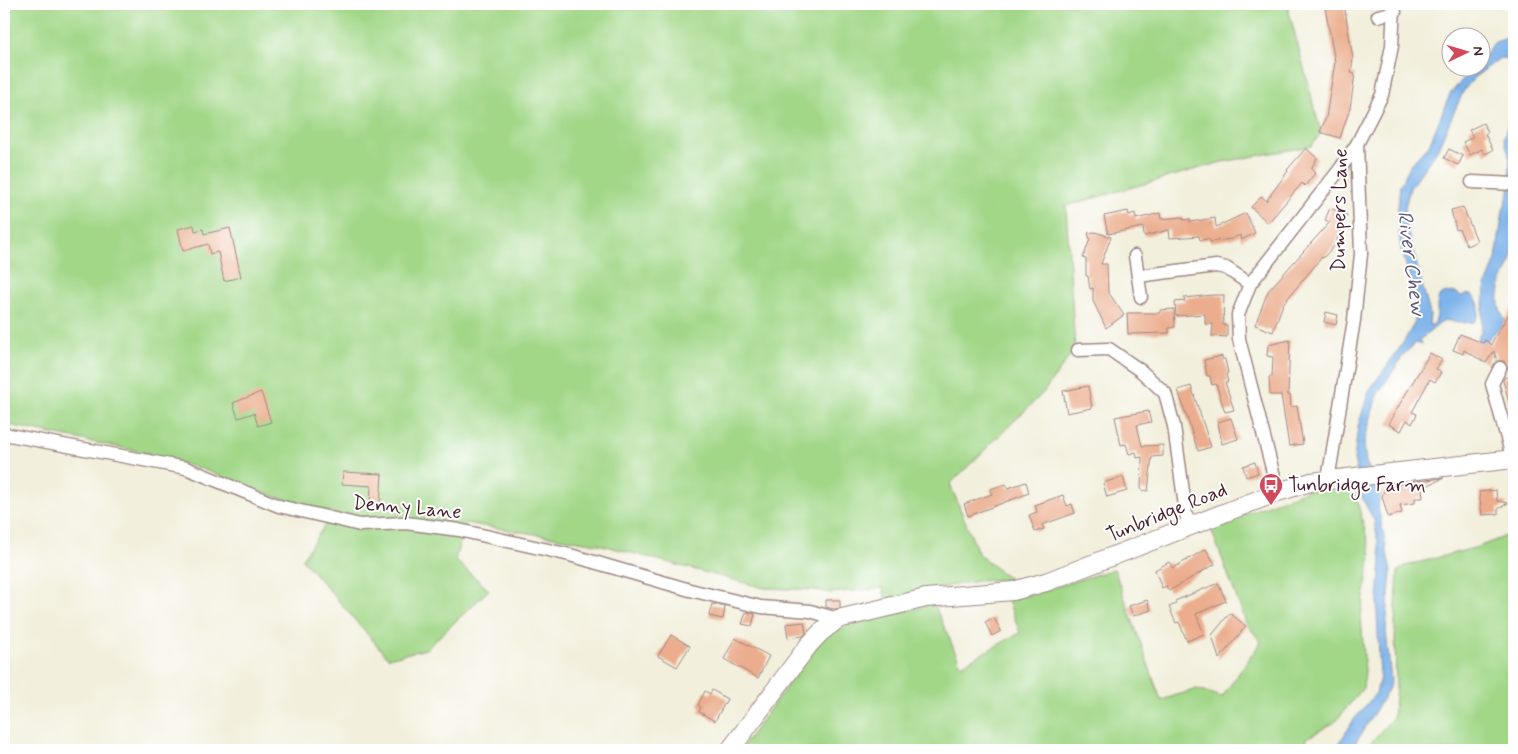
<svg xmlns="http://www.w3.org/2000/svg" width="1518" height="754" font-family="Mynerve,sans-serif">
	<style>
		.green { fill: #a2d788; stroke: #767b5a }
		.water { fill: #7bb3ea; stroke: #62698a }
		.building { fill: #ebad8d }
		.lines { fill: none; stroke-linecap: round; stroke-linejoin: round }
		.street-casing { stroke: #9e8784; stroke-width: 15 }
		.secondary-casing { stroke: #9e8784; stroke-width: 20 }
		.street { stroke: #fff; stroke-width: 12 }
		.secondary { stroke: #fff; stroke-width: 18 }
		.labels { text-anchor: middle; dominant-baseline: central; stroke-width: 4; stroke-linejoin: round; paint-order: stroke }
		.street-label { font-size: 20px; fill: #4a1f2b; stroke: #fff }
		.poi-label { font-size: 20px; fill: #4a1f2b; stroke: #fff; text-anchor: start }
		.water-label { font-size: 21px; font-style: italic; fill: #5e5a77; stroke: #fff }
	</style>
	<rect width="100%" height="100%" fill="#fff"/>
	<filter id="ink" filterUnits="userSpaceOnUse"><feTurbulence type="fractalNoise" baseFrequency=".02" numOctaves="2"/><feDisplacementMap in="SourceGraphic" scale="10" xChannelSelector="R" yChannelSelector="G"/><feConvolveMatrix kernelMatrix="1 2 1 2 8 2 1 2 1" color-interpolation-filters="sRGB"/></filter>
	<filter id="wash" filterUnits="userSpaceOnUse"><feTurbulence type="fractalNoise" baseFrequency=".0096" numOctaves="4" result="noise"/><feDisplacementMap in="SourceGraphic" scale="20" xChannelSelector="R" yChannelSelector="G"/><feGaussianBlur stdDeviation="1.12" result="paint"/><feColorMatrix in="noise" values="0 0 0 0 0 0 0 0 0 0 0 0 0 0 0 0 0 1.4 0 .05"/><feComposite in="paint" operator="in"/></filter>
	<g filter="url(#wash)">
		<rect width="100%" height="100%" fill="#f2efdc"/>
		<path class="green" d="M4 4H737L744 8 788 4H1287L1321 133 1311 146 1222 162 1066 206 1075 349 1043 393 950 484 979 555 1011 580C970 577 925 593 886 602L883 588 831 593 814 590 764 588 598 544 465 523 455 560 489 590 426 649 388 658 302 559 333 513 272 496 202 469 147 453 4 424Z
			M1353 485 1371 554 1361 616 1365 671 1363 688 1335 722 1307 738 1305 750H740L823 637 848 625 934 604 961 665 1020 633 1007 598 1033 594 1114 569 1161 700 1197 689 1222 697 1261 642 1246 623 1210 526 1309 490Z
			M1514 533V750H1367L1368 746 1393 717 1396 687 1395 625 1398 571 1405 566 1478 547Z"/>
		<path class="water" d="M1514 36V59L1500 58 1475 77 1464 90 1437 150 1410 188 1405 207V221L1430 314 1429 325H1433C1440 316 1435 307 1439 297 1445 292 1455 290 1461 296 1478 289 1484 310 1474 322L1458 323 1445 320C1436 326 1428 334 1419 340L1421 345 1416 343 1405 353 1377 395 1364 443 1366 462 1381 491 1378 507 1391 572 1386 631 1391 681 1388 690 1351 750H1335L1353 721 1376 693 1380 677 1377 613 1381 559 1374 520 1363 500 1354 459 1358 426 1369 391 1403 343 1415 322 1414 290 1401 249 1397 218 1400 185 1411 164 1429 145 1450 94 1473 68H1480L1481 60 1495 42Z
			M1514 102V245C1513 252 1512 262 1508 268 1500 285 1493 304 1506 321 1497 332 1486 339 1478 351L1473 350 1481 331 1485 289 1496 259 1503 210 1509 194 1510 159 1504 138Z"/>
		<g id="blocks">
			<path class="building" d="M1344 4 1353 59 1351 73 1355 74 1350 108 1340 138 1320 132 1326 117 1335 62 1325 7Z
				M1483 123 1488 132 1485 134 1493 150 1485 154 1482 149 1470 155 1463 142 1473 137 1469 130Z
				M1306 148 1317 158 1311 169 1315 173 1305 186 1302 183 1268 223 1251 207 1262 196 1266 201 1288 171 1287 170Z
				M1449 149 1463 156 1458 165 1444 158Z
				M1463 207 1477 241 1467 246 1459 229 1456 230 1451 210Z
				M1330 208 1347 215 1335 245 1323 258 1322 257 1283 304 1273 332 1255 325 1268 291 1330 222 1325 220Z
				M1128 211 1129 215 1135 213 1136 219 1160 213 1161 219 1183 217V220L1190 219V222L1215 218 1216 227 1246 213 1255 233 1241 240 1240 235 1231 239 1210 242 1209 239 1200 240 1199 236 1170 238 1169 230 1144 236 1143 227 1108 234 1104 216Z
				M194 225 195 231 203 229 204 234 230 228 241 277 224 281 218 252 210 254 208 244 183 251 178 229Z
				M1095 232 1111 237 1101 264H1107L1108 292 1124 315 1106 328 1093 301V288L1090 289 1088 276H1086V259L1083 258 1090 239 1088 233Z
				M1213 295H1224L1223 325H1227V337L1212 336 1213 324H1205V314L1176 316 1175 302 1185 301 1184 298Z
				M1514 305V373L1508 369 1504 361H1497L1494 351 1486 363 1464 350 1463 354 1453 350 1460 334 1483 343 1485 340 1492 345V342Z
				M1174 309 1175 327 1169 328V333L1128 334 1127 313H1160V310Z
				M1326 312 1338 315 1336 325 1324 322Z
				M1290 340 1288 395H1290L1291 407 1297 406 1303 444 1289 446 1281 395H1270L1269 377H1272L1273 357 1267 356 1268 345Z
				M1430 353 1442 360 1436 369 1441 372 1435 382 1430 379 1412 412 1417 414 1412 424 1407 420 1401 431 1388 424Z
				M1222 356V359H1225L1228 373 1226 374 1228 382H1225L1234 410 1225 412 1216 384 1212 385 1210 376H1207L1204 360Z
				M1514 375V410L1512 411 1503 381 1504 378Z
				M1088 386 1092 408 1067 413 1063 391Z
				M1191 386 1211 447 1198 451 1178 390Z
				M261 392 271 422 258 426 254 413 238 418 233 403Z
				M1148 411 1151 422 1137 425 1142 446 1163 445V456L1152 457 1148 491 1141 490 1142 457 1137 458 1136 452 1129 454 1126 444 1121 445 1115 417Z
				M1231 418 1238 439 1222 444 1218 422Z
				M1255 462 1258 473 1246 477 1243 466Z
				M343 472 382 474 380 505H370L371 486 342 484Z
				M1123 477 1127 491 1107 497 1103 483Z
				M1444 478 1422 488 1423 498H1415V503L1400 505 1402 513 1388 517 1382 496 1385 489 1407 482Z
				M1026 482 1029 493 968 516 964 504 992 494 990 489 1006 484 1008 488Z
				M1496 490 1497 501 1508 503 1498 509V514L1482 515 1479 492Z
				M1063 495 1067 506 1072 504 1075 513 1042 525 1044 529 1035 532 1029 515 1037 512 1035 505Z
				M1206 549 1215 564 1169 591 1166 586 1162 588 1155 570 1169 562 1173 568Z
				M1218 583 1226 601 1196 614 1204 634 1187 641 1179 622 1176 623 1169 607 1176 604 1175 601Z
				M826 600H840V608L834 609 826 607Z
				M1147 600 1151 610 1133 616 1129 606Z
				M712 604 725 607 723 619 709 616Z
				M746 612 755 614 752 626 742 624Z
				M1230 613 1246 626 1219 659 1212 635Z
				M994 618 1001 631 992 636 985 622Z
				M804 622 806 633 803 636 788 638 786 624Z
				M671 635 690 646 677 667 658 656Z
				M735 638 769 656 758 678 724 659Z
				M712 690 727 699 715 721 699 712 701 707 698 705 705 691 710 694Z"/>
		</g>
	</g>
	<g filter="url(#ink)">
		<use href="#blocks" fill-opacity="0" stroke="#9e8784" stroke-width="1"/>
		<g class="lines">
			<g class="street-casing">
				<path id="street" d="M1378 16 1395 12
					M1472 182 1514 184
					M1135 256 1141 297
					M1138 276 1216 266 1226 268 1250 284
					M1078 350 1109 349 1141 371 1165 393 1174 426 1188 528
					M1500 368 1492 384 1513 460
					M4 434 186 468 279 506 331 518 360 525 406 523 459 530 570 555 690 590 761 607 810 611 838 619
					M1328 480 1354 320 1361 254 1357 144 1382 95 1392 46 1394 4
					M1278 492 1239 339 1238 315 1250 284 1340 169 1357 144"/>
			</g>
			<g class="secondary-casing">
				<path id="secondary" d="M730 750 808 646 821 632 838 619 926 598 1013 591 1046 582 1278 492 1311 482 1514 459"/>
			</g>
			<use href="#street" class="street"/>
			<use href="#secondary" class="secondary"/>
		</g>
	</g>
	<defs>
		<g id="bus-pin" transform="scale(1.25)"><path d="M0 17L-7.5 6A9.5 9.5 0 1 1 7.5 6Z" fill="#d1495b" stroke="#fff"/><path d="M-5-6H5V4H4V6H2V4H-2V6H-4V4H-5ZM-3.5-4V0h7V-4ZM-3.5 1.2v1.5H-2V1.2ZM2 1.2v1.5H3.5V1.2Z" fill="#fff"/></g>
	</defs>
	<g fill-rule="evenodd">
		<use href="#bus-pin" x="1271" y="485"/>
	</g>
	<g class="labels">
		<g class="street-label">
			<text transform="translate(1340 210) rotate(-89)">Dumpers Lane</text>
			<text transform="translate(407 508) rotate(5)">Denny Lane</text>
			<text transform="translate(1167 513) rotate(-22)">Tunbridge Road</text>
		</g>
		<g class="poi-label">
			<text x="1288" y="485">Tunbridge Farm</text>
		</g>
		<g class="water-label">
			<text transform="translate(1411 263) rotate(82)">River Chew</text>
		</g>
	</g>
	<rect width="1518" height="754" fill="none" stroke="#fff" stroke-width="20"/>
	<g transform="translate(1466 52) rotate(85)"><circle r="24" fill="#ffffff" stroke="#b7a5aa"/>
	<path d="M0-4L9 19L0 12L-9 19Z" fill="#d1495b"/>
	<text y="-8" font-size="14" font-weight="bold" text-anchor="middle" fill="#4a1f2b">N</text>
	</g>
</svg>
